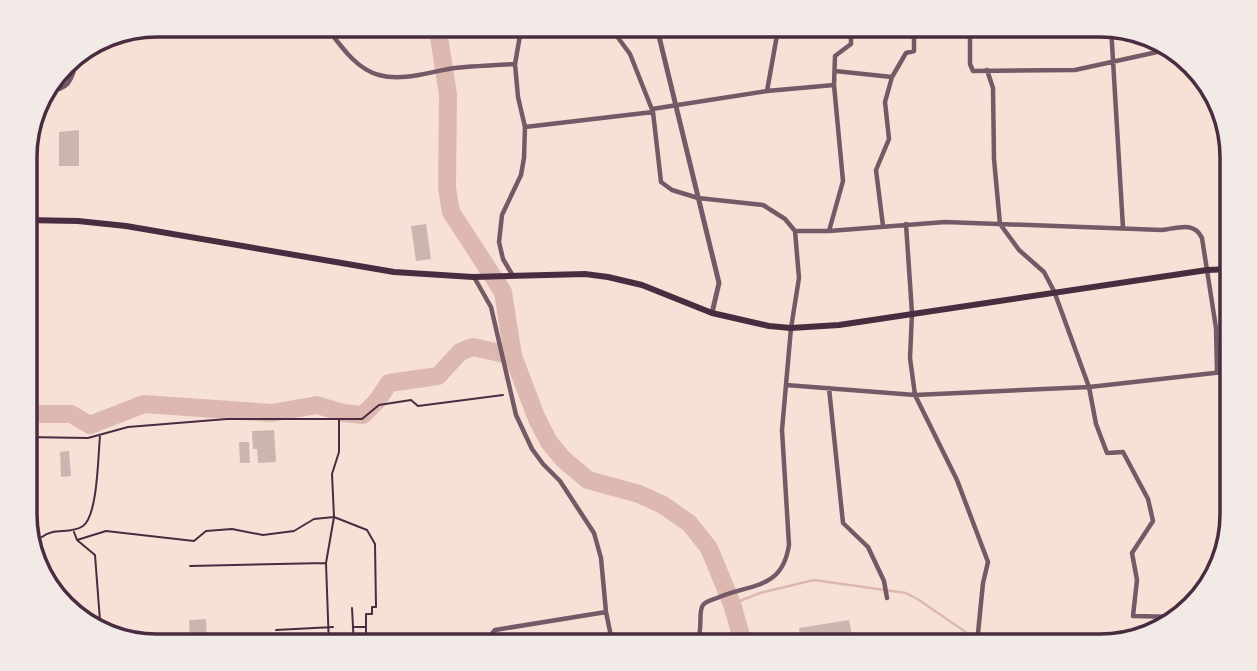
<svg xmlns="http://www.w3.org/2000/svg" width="1257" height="671" font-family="Quicksand,sans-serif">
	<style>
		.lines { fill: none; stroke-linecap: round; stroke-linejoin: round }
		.stream { stroke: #dcb8b0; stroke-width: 2.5 }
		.river { stroke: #dcb8b0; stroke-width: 18 }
		.building { fill: #ccb4b1 }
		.path { stroke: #4a2c40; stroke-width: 2 }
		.minor { stroke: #755966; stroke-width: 4.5 }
		.tertiary { stroke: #755966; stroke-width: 5 }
		.secondary { stroke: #4a2c40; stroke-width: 6 }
		.rim { fill: none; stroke: #4a2c40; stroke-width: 3.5 }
	</style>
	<rect width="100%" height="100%" fill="#f7e1d7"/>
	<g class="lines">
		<path class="stream" d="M732 604 760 593 814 580 906 593 919 600 970 635 1013 644 1015 646
			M685 646 693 636"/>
		<path class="river" d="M437 24 448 95 447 188 451 212 503 292 513 356 537 419 549 442 563 459 588 480 639 494 663 505 689 523 709 548 732 604 744 646
			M25 414H71L90 425 144 404 272 413 317 405 343 413 363 415 377 401 389 383 438 376 460 352 473 347 513 356"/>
	</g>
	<path class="building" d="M79 130V166H59V132Z
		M426 224 431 259 416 261 411 226Z
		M274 430 276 462 258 463 257 449H253L252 431Z
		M239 442H249L250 463H240Z
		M69 451 71 476 61 477 60 452Z
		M206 619 207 642 190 643 189 620Z
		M849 620 854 646H802L799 628Z"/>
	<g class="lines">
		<path class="path" d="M25 437 88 438 128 427 227 419H362L379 405 411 400 418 406 503 395
			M74 532 77 540 95 555 101 634
			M42 537C54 527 70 535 83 526 98 515 98 455 100 436
			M77 540 106 531 194 541 206 531 232 529 263 535 294 531 314 519 334 517 367 530 375 544 376 607H372V614H366V640H376V646
			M326 563 334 517 332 474 339 452V420
			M190 566 326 563 329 646
			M352 608 354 646
			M353 627H365
			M276 630 333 627"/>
		<path class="minor" d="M324 24C339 43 355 69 379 75 404 82 431 71 455 68 475 66 495 65 515 64
			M608 24 630 54 653 112 661 182 672 190 698 198 763 205 785 219 795 231 799 278 791 328 782 430 789 545C782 590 752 583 717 598 712 600 706 601 703 605 697 613 705 631 694 646
			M970 24V64L973 71 1075 70 1171 49
			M1111 27 1123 228
			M987 70 993 88 994 159 1000 224 1019 250 1044 272 1054 291 1089 387 1096 424 1107 453 1123 452 1148 499 1153 521 1132 553 1137 580 1133 616 1180 617
			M835 71 892 77
			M44 90C72 92 72 77 78 54
			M767 91 834 85
			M652 109 767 91 779 24
			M525 127 653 112
			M906 224 912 313 910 358 915 395 957 480 988 562 983 583 978 633
			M883 226 876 170 889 139 885 102 892 77 906 53 914 51V24
			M795 231H829L945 222 1162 230C1178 228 1194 221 1202 238L1216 328 1217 372
			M829 231 843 181 834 85 835 56 851 44V24
			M513 276 503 259 499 242 502 215 521 175 524 158 525 127 518 97 515 64 522 24
			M474 277 491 307 516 415 532 449 543 464 560 481 594 533 601 558 606 612 613 646
			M786 385 915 395 1089 387 1232 371
			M829 388 843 523 868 547 884 581 887 598
			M471 646 484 643 495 630 606 612"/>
		<path class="tertiary" d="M656 24 719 283 712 313
			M25 279 29 255 27 220 30 130
			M26 484 36 542V557"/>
		<path class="secondary" d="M25 220 78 221 126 226 394 272 473 277 585 274 608 277 642 285 712 313 769 326 791 328 839 325 1207 270 1232 269"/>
	</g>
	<path d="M0 0H1257V671H0ZM157 37H1100A120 120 0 0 1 1220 157V514A120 120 0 0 1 1100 634H157A120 120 0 0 1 37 514V157A120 120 0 0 1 157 37Z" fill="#f1eae7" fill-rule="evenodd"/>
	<path class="rim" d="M157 37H1100A120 120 0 0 1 1220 157V514A120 120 0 0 1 1100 634H157A120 120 0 0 1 37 514V157A120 120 0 0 1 157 37Z"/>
</svg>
